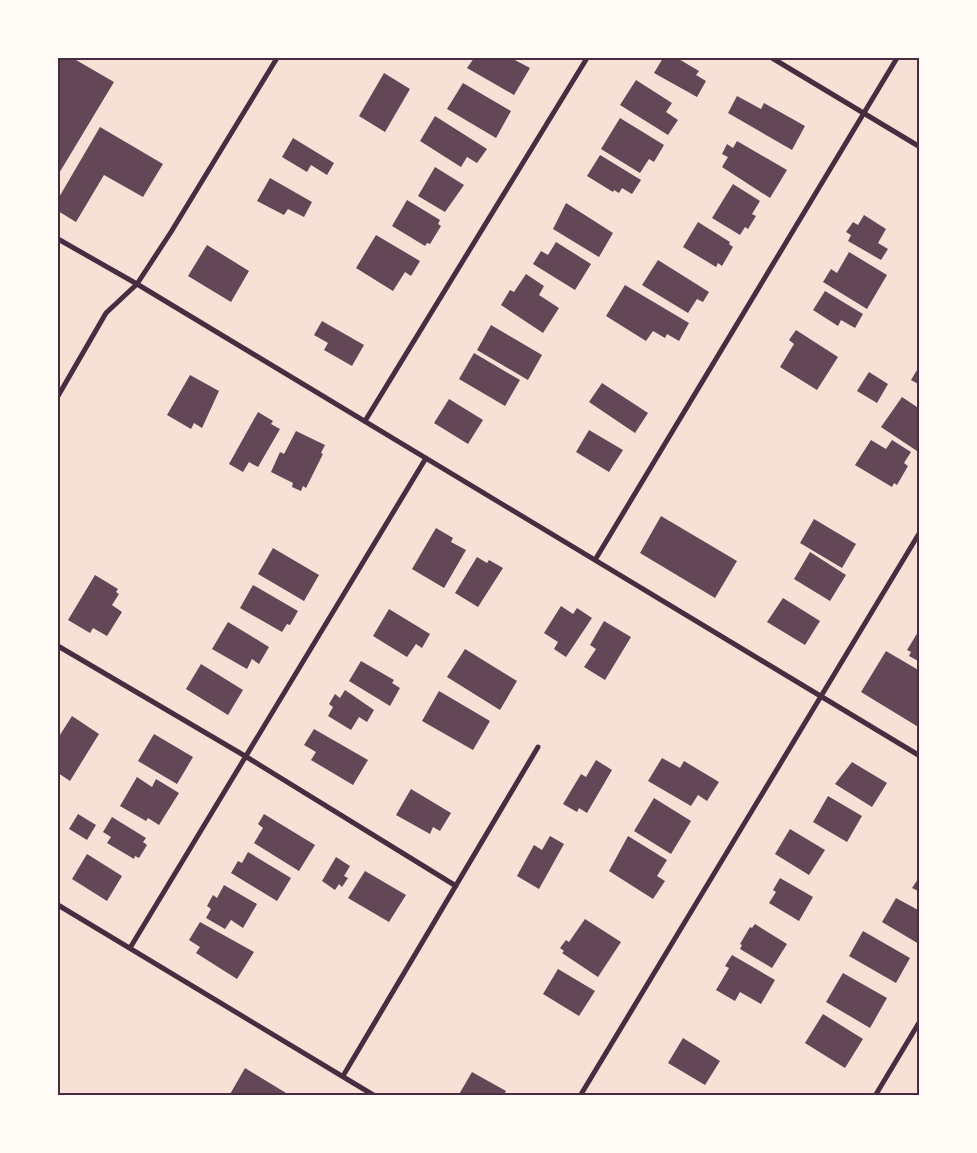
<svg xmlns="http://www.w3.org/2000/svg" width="977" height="1153" font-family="'Noto Serif',serif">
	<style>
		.building { fill: #644757 }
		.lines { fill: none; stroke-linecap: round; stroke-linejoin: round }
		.minor { stroke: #4a2c40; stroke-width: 5 }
		.neatline { fill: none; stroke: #4a2c40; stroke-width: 2 }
	</style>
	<rect width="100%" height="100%" fill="#f7e1d7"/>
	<path class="building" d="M58 58H77L76 60 114 82 58 175Z
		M474 58H511L530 68 514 95 467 68Z
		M663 58H677L699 71 696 75 706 81 697 97 654 73Z
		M384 73 410 89 385 132 359 116Z
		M636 80 672 103 666 112 678 120 668 135 620 105Z
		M463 83 511 111 496 138 447 109Z
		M737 96 761 109 764 103 805 126 792 150 728 113Z
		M435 116 487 149 477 163 467 157 461 167 420 141Z
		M620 118 664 145 654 162 649 159 640 173 601 149Z
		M100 127 163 164 143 197 104 175 76 222 58 211V199Z
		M293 138 334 163 327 175 311 165 307 172 282 157Z
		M737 141 787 170 770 198 722 167 728 157 722 154 727 144 733 148Z
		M600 155 641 180 632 194 622 188 619 193 614 190 613 192 587 176Z
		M435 167 464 185 445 212 418 196Z
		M270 178 312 202 304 217 288 209 284 215 257 201Z
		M733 184 760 201 752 214 756 216 748 229 745 227 740 235 712 218Z
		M407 200 440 220 438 224 441 226 430 244 427 243 425 246 392 226Z
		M566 203 613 233 599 257 553 229Z
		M864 215 886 229 878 243 888 249 881 260 848 241 851 235 846 232 853 222 858 225Z
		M698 222 730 242 729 244 733 247 722 266 718 263 716 267 683 247Z
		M376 235 420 261 411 276 405 272 393 291 356 268Z
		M556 242 591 264 575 290 533 264 541 251 548 255Z
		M207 245 249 271 231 302 188 276Z
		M849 252 887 275 867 309 823 282 831 269 837 273Z
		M658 260 709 292 703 302 697 299 688 313 642 285Z
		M526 274 544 286 539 295 559 308 543 333 501 305 510 290 514 292Z
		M625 285 689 323 679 341 667 334 665 338 653 331 646 341 606 316Z
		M825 291 863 314 855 328 841 320 838 326 813 310Z
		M322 321 364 345 352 366 324 350 328 343 314 335Z
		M491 325 542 355 528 380 477 350Z
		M796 330 838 357 817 390 780 367 794 344 789 340Z
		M474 353 520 380 505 406 459 379Z
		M920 365V385L911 380Z
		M869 372 888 384 877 403 857 391Z
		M190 375 219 391 202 428 194 423 191 429 167 415Z
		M602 383 648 413 635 433 589 402Z
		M902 397 920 409V453L881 427Z
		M449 399 483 420 468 444 434 423Z
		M258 412 273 421 271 424 280 429 258 467 249 462 243 472 229 464Z
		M589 430 623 450 609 472 576 452Z
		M296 431 325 445 321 453 323 454 306 488 303 486 301 491 292 487 293 483 271 472 280 452 284 454Z
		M871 440 886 449 892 440 911 452 904 463 908 466 897 485 894 483 892 487 855 465Z
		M661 516 737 561 715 598 640 553Z
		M814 519 856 544 842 568 800 543Z
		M436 528 453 538 451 542 466 550 444 588 412 569Z
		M273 548 319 575 304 601 258 574Z
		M810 552 846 575 830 601 794 579Z
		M477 557 487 563 489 560 503 568 478 607 455 593Z
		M95 575 118 589 116 592 119 594 112 605 122 612 107 636 93 628 90 633 68 620Z
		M253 585 298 611 290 625 287 624 282 632 240 608Z
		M783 598 820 621 805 645 767 622Z
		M561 606 573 614 577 608 592 618 566 657 554 649 558 642 544 633Z
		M389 609 430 634 422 648 416 644 407 657 373 636Z
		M604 621 631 637 605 680 584 667 596 649 590 645Z
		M228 622 269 647 259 664 252 659 247 669 212 649Z
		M918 632 920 633V662L909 656 911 652 907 650Z
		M465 649 517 681 500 710 447 677Z
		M886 651 920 671V728L861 692Z
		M361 661 394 680 392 683 400 688 390 706 349 681Z
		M201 664 243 690 228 715 186 689Z
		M345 690 374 710 367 722 359 717 351 730 328 716 333 707 329 704 335 694 340 698Z
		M439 691 490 721 473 750 422 721Z
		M72 716 99 734 70 781 58 773V738Z
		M314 729 368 760 353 785 311 760 316 752 304 745Z
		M154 734 193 757 177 784 138 761Z
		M662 758 680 768 684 761 719 782 707 801 698 795 691 806 648 781Z
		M596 760 612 770 587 813 579 808 577 812 563 804 581 774 586 777Z
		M852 762 887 783 872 807 835 784Z
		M137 777 152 787 156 779 179 793 159 825 148 818 146 821 120 806Z
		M411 789 451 813 440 831 433 827 430 834 396 815Z
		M828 796 862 816 847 842 813 822Z
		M654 798 691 821 671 854 634 831Z
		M78 814 96 825 87 840 69 829Z
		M264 814 315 845 299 871 254 843 263 828 258 824Z
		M112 817 146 838 143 842 147 845 139 858 135 856 134 859 107 843 111 837 103 832Z
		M790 829 825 850 809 875 775 854Z
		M550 836 564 844 539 889 517 876 534 845 542 850Z
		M628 836 667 860 657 876 665 881 653 899 609 871Z
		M248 852 291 878 277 901 231 873 238 861 242 863Z
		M87 854 122 876 107 901 72 879Z
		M336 857 350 866 344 876 348 878 342 887 339 884 335 890 322 881Z
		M365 871 406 895 389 922 348 898Z
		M920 876V892L912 888Z
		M780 878 813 897 799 921 769 903 776 892 773 890Z
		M224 885 257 904 243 928 231 920 225 929 206 918 211 909 207 906 213 895 217 898Z
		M896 898 920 911 919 944 882 922Z
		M585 919 621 942 598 977 562 953 564 951 560 948 566 940 569 942Z
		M200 922 254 952 237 979 196 953 200 947 189 940Z
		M755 924 787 944 772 968 740 949 742 945 740 944 750 927 752 928Z
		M863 931 910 958 896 983 849 956Z
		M732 955 775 980 761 1004 740 992 735 1001 716 990 729 968 725 966Z
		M558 969 595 991 579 1016 543 994Z
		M843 973 887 998 870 1028 826 1002Z
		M823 1014 863 1039 845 1068 805 1043Z
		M683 1038 720 1061 705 1085 668 1063Z
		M245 1068 291 1096H229Z
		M472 1072 506 1091 503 1096H458Z"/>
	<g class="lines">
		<path class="minor" d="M772 58 920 147
			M58 239 137 284 920 756
			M58 396 106 313 137 284 171 232 277 58
			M365 421 587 58
			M595 560 897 58
			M58 646 245 756 456 886
			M58 905 375 1096
			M130 948 426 458
			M343 1076 538 747
			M580 1096 920 532
			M875 1096 920 1021"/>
	</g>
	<rect width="977" height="1153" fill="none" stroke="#fffaf5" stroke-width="118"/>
	<rect x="59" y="59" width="859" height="1035" class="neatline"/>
</svg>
